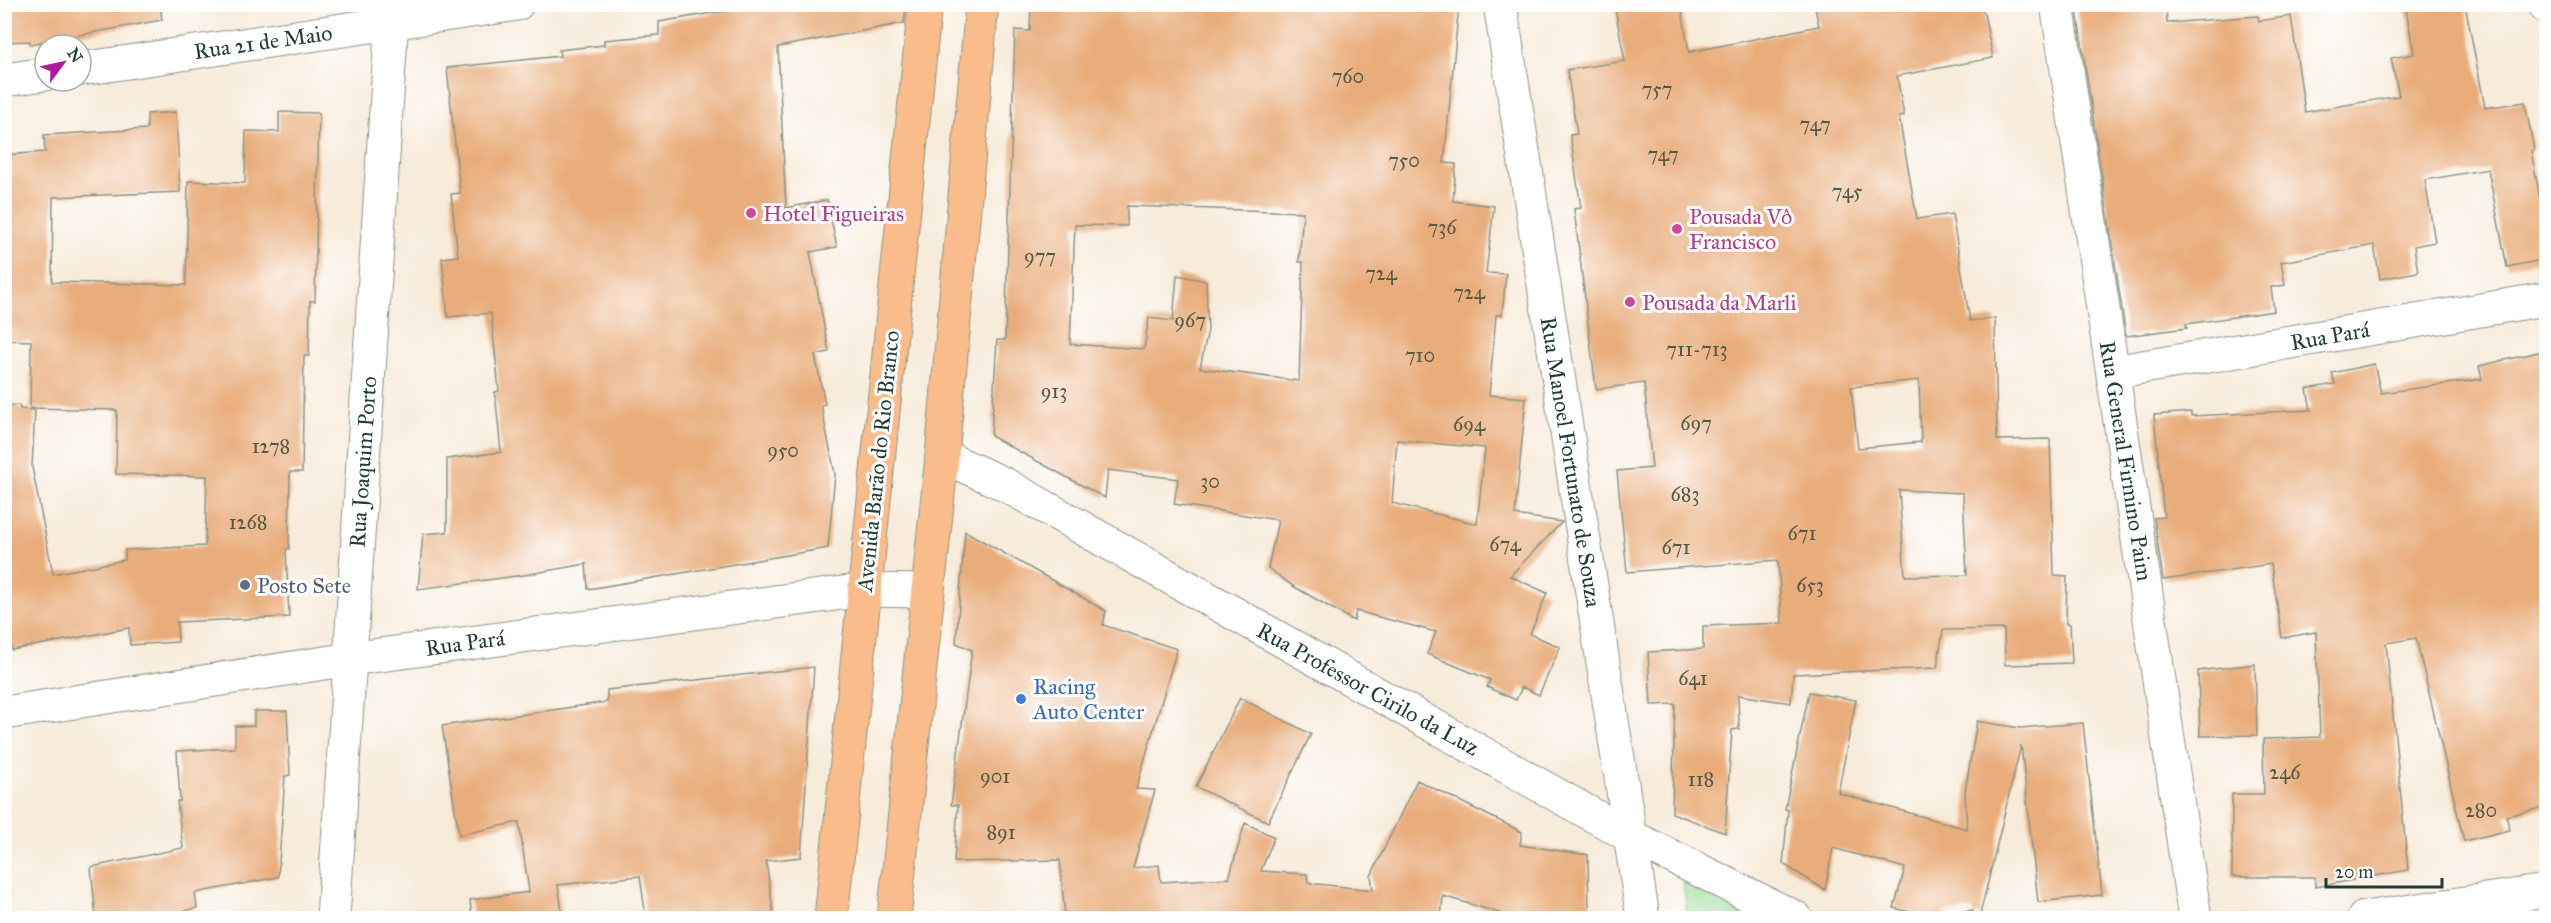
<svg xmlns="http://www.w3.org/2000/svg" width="2551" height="923" font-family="'IM FELL Great Primer',serif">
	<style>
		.green { fill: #95d890; stroke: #5a8a62; stroke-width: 1.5 }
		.building { fill: #e9ad7c; fill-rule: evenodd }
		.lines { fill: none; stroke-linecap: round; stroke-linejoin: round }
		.minor-casing { stroke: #8b9486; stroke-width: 35 }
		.major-casing { stroke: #8b9486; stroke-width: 35 }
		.minor { stroke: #fff; stroke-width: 33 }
		.major { stroke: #fabc8b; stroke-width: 33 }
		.hotel-dot { fill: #d1479c; stroke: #fff; stroke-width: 2 }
		.service-dot { fill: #5c6f8a; stroke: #fff; stroke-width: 2 }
		.shop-dot { fill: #3f7fe0; stroke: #fff; stroke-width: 2 }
		.labels { text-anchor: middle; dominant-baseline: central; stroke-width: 6; stroke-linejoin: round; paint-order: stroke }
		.number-label { font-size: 20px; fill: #525946 }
		.street-label { font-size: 22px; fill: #1f3d34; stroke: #fff }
		.hotel-label { font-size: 22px; fill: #b23c85; stroke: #fff; text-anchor: start }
		.service-label { font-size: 22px; fill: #4e5e75; stroke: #fff; text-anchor: start }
		.shop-label { font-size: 22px; fill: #366cbe; stroke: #fff; text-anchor: start }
	</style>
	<rect width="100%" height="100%" fill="#fff"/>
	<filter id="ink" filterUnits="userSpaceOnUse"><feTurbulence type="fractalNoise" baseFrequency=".0167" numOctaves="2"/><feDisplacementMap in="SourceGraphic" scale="12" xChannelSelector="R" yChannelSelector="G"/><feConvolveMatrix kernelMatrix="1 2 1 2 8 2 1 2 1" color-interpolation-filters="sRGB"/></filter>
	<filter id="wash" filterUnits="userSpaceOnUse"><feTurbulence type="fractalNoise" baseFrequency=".008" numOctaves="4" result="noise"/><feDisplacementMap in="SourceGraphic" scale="24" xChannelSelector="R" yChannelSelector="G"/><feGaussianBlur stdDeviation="1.35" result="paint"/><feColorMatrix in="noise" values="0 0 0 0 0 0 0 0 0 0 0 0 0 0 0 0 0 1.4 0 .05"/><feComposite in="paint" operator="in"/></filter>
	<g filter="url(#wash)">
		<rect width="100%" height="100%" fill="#f7ebd9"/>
		<path class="green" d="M1683 882 1752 918H1688Z"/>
		<g id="blocks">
			<path class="building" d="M4 4H160L162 20 30 44V41L4 42Z
				M767 4H906L904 23 778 47 786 208 827 200 837 247 810 252 829 352 815 355 825 404 821 405 835 474 828 548 588 589 586 564 524 575 418 589 423 534 447 532V459L501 452 495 392 499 391 491 313 448 317 442 258 458 256 451 194 460 193 447 68 560 56 559 50 604 45V40L659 35V22Z
				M1031 4H1459L1444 163 1456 164 1453 201 1494 206 1486 273 1506 274 1502 315H1496L1489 395 1526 398 1515 515 1562 522 1510 576 1547 593 1530 634 1560 647 1539 695 1522 687 1516 700 1487 687 1490 680 1427 654 1436 632 1356 611 1354 621 1293 586 1268 568 1278 520 1174 504 1178 479 1108 470 1105 498 991 436 997 340H1005L1015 30 1030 31ZM1127 206 1303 212 1299 262H1303L1299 381 1200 368 1208 330 1206 281 1177 275 1173 321 1149 318 1144 349 1070 344 1075 225 1127 226ZM1397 440 1485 448 1477 524 1392 503Z
				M1614 4H1681L1689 52 1819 26 1814 4H1982L1993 58 1897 76 1904 116 1899 117 1917 219 1952 214 1970 321 1995 318 1997 440 2050 439 2054 575 2067 576 2066 624H2070L2072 663 2005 665 2004 629 1943 630 1937 668 1793 674 1791 703 1738 695 1739 729 1732 730 1725 833 1672 813 1675 704 1651 705 1648 652 1703 649V626L1782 623 1778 560 1627 572 1617 471 1652 468 1644 383 1596 389 1574 209 1581 208 1570 135 1577 134 1567 70 1625 61ZM1919 380 1921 442 1858 448 1851 387ZM1899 490 1963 493 1967 575 1905 576Z
				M2076 4H2166L2167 23 2258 16 2259 21 2291 16 2305 112 2399 96 2391 58 2414 54 2405 4H2465L2485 108 2525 102 2534 150 2531 151 2547 235V259L2507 267 2488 169 2425 180 2435 242 2414 246 2418 272 2380 279 2374 245 2281 262 2285 285 2271 287 2274 311 2186 324 2187 328 2126 336Z
				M176 112 180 192 53 197 52 282 186 285 188 181 245 183 246 131 279 132V112L319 113 315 301H310L309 356H304L302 472H290L289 549H286L289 617 177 622 178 642 130 645 129 628 12 650 4 607V550L10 548 4 519V406L19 405 20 409 35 410 32 467 53 574 125 560V550L205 546 207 476 116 474 117 410 30 408 31 341 4 340V155L45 152 44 135 147 129V114Z
				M2547 350V807L2506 816 2510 830 2464 841 2416 638 2386 643 2408 870 2315 887V877H2232V794H2264L2263 739 2320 737 2316 632 2282 638 2271 564 2163 580 2154 518 2164 517 2154 415 2191 412V416L2311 410 2307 389 2335 384 2332 373 2374 364 2381 393 2482 379 2479 366Z
				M965 531 1106 611 1103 625 1177 649 1136 789 1155 790 1133 868 1159 865 1161 882 1229 878 1245 823 1274 837 1261 871 1307 874 1308 883 1373 890 1371 876 1417 780 1522 832 1520 845 1588 855 1589 918H1516L1443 896 1441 918H1065L1060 860 954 862 958 805H951L972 650 956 643Z
				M2255 664 2257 735 2200 736 2198 671Z
				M814 667 801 857 766 861 774 918H646L640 876 558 885 563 918H472L470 900 529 892 519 822 459 835 442 726 607 702V690Z
				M1809 692 1856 700 1838 793 1967 829 1965 792 1977 721 2020 728 2083 723 2102 895 2038 902 2021 745 1980 915 1973 914V910L1944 913 1943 918H1932L1894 908 1905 868 1833 848 1825 890 1783 864 1788 810 1785 809Z
				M1240 698 1311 734 1268 822 1196 787Z
				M254 711H287L290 775 285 776 278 877 195 893 197 908 171 914V918H96L91 867 183 848 177 801H180L177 751 235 748V726H254Z"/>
		</g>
	</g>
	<g filter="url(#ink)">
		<use href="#blocks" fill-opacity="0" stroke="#8b9486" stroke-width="1.5"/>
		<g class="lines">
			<g class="minor-casing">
				<path id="minor" d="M1500 4 1643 918
					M2057 4 2195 918
					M2546 4V7
					M81 69 517 4
					M4 80 45 74
					M2113 372 2546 299
					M942 456 1004 484 1630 836 1796 918
					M4 713 350 659 865 590 927 591
					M333 918 393 4
					M2364 918 2546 891"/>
			</g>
			<g class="major-casing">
				<path id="major" d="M831 918 925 4
					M894 918 942 456 982 4"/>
			</g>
			<use href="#minor" class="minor"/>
			<use href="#major" class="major"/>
		</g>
	</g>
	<g class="hotel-dot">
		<circle cx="751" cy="213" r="6"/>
		<circle cx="1677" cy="229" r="6"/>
		<circle cx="1630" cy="302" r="6"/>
	</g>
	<circle class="service-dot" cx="245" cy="585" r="6"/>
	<circle class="shop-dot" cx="1021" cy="699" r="6"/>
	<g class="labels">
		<g class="number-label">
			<text x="1348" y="76">760</text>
			<text x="1657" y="89">757</text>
			<text x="1815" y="124">747</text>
			<text x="1663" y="154">747</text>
			<text x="1404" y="160">750</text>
			<text x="1847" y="191">745</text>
			<text x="1442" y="227">736</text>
			<text x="1040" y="256">977</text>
			<text x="1381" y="273">724</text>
			<text x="1469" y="292">724</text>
			<text x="1190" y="320">967</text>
			<text x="1697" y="349">711-713</text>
			<text x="1420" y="355">710</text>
			<text x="1054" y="391">913</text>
			<text x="1696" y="423">697</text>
			<text x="1469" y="424">694</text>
			<text x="271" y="446">1278</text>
			<text x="783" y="450">950</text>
			<text x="1210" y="481">30</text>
			<text x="1685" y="494">683</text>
			<text x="248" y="522">1268</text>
			<text x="1802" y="533">671</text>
			<text x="1505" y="544">674</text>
			<text x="1676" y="547">671</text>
			<text x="1810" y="585">653</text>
			<text x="1693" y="678">641</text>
			<text x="2285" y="772">246</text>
			<text x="995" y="776">901</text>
			<text x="1701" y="779">118</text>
			<text x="2481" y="810">280</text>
			<text x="1001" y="832">891</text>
		</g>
		<g class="street-label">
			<text transform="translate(263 42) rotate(-8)">Rua 21 de Maio</text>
			<text transform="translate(2330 336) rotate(-10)">Rua Pará</text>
			<text transform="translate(878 461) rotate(-84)">Avenida Barão do Rio Branco</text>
			<text transform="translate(2126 461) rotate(81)">Rua General Firmino Paim</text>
			<text transform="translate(363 462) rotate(-86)">Rua Joaquim Porto</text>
			<text transform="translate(1571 462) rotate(81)">Rua Manoel Fortunato de Souza</text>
			<text transform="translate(465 643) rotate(-8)">Rua Pará</text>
			<text transform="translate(1368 689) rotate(29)">Rua Professor Cirilo da Luz</text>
		</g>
		<g class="hotel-label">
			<text x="763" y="213">Hotel Figueiras</text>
			<text x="1689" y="216">Pousada Vô<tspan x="1689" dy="25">Francisco</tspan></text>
			<text x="1642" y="302">Pousada da Marli</text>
		</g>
		<g class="service-label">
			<text x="257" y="585">Posto Sete</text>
		</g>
		<g class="shop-label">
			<text x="1033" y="686">Racing<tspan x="1033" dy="25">Auto Center</tspan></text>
		</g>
	</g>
	<rect width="2551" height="923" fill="none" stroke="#fff" stroke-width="24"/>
	<g transform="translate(63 63) rotate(57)"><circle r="28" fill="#ffffff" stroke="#a5b1ae" stroke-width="1.5"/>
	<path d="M0-4.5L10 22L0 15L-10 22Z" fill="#b5179e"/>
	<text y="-9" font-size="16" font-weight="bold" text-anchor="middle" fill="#1f3d34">N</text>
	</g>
	<path d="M2326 878v9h116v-9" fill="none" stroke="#1f3d34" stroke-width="3"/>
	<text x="2335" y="878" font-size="18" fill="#1f3d34" stroke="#ffffff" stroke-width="4.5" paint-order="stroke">20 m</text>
</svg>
